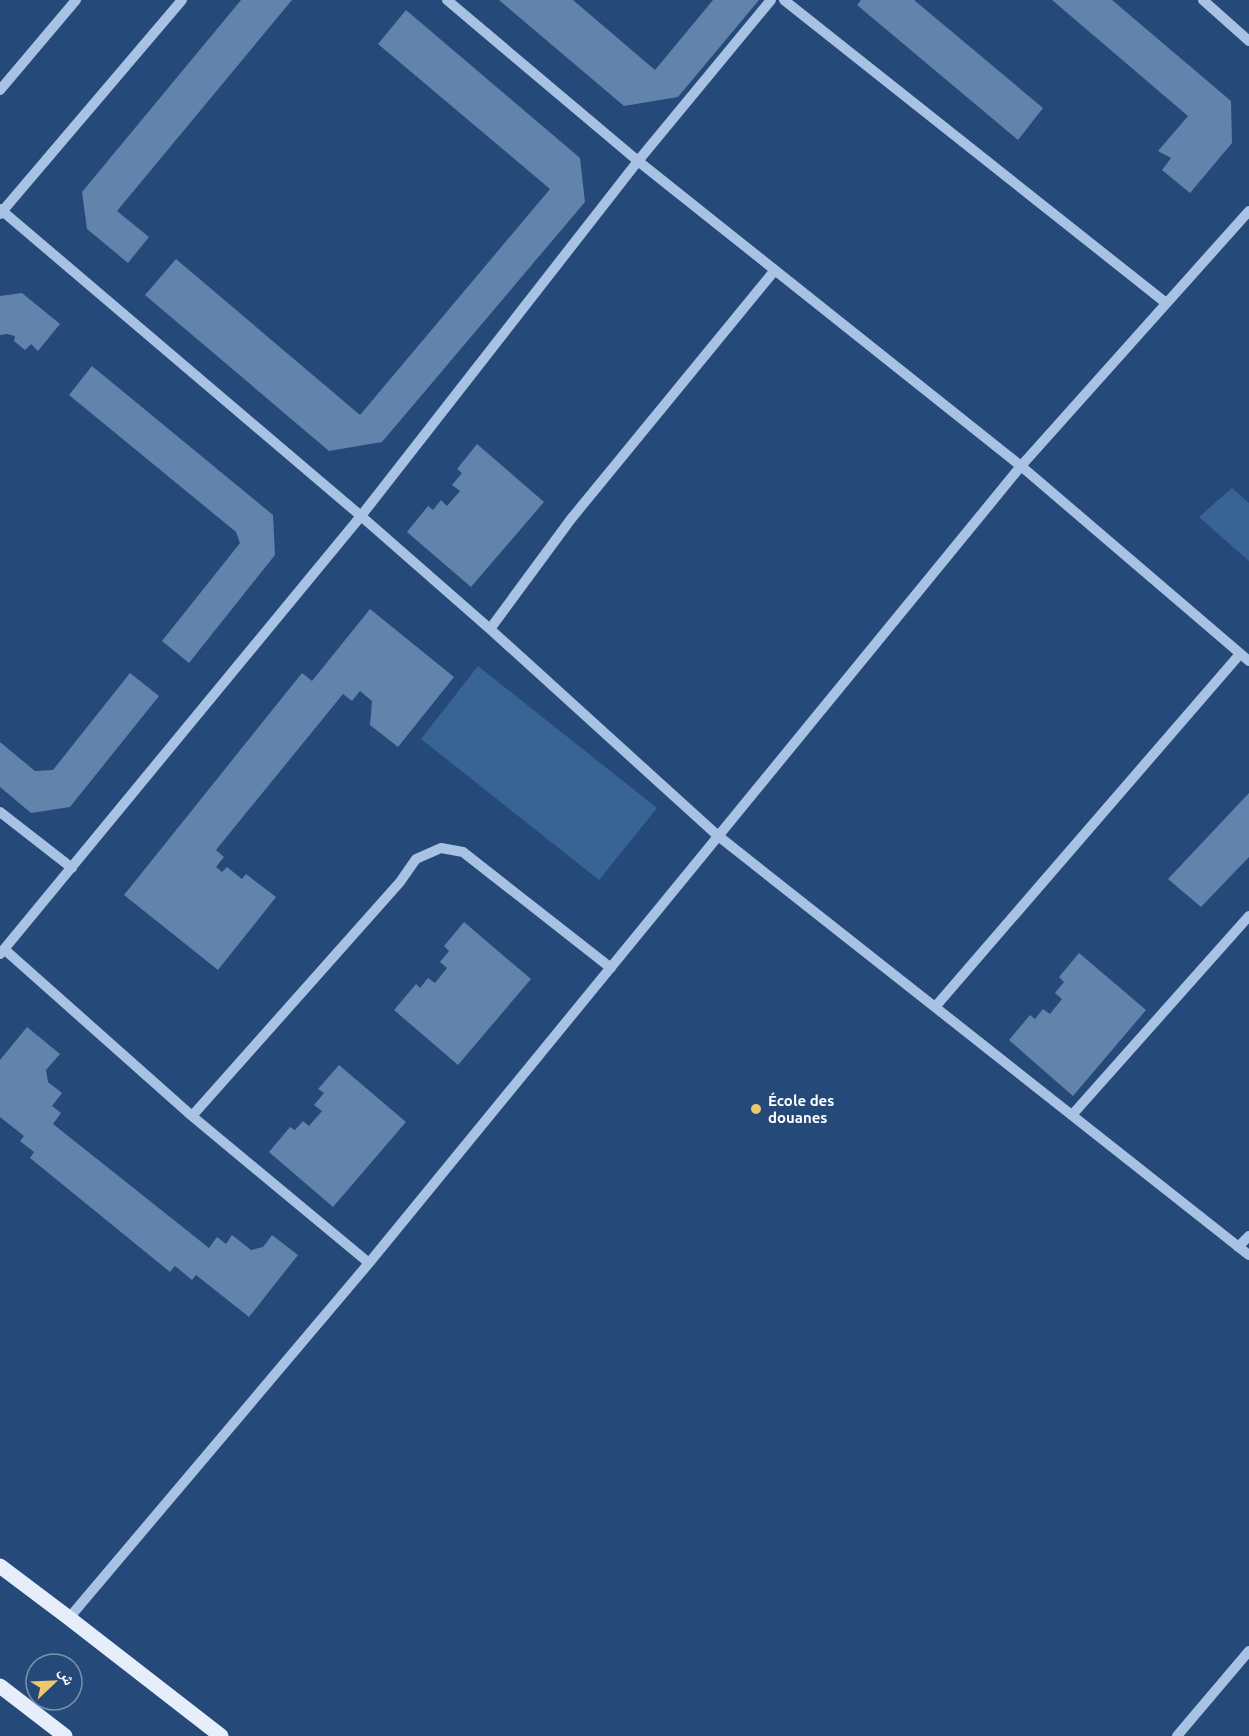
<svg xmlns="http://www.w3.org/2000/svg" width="1249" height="1736" font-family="Ubuntu,'Noto Naskh Arabic',sans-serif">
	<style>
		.green { fill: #386395 }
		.building { fill: #6183ac }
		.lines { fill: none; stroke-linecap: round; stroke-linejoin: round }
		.minor { stroke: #a7c2e3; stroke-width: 10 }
		.major { stroke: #e6eefc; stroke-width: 15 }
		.poi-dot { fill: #edc76b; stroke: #254978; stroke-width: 2 }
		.labels { text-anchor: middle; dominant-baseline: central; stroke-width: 6; stroke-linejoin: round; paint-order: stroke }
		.poi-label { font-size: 15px; font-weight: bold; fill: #fff; stroke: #254978; text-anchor: start }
	</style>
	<rect width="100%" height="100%" fill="#254978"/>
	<path class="green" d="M1232 488 1249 503V561L1199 517Z
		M478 666 657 808 599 880 421 739Z"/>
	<path class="building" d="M241 0H292L117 211 149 237 128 263 87 229 82 192Z
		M499 0H573L655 70 713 0H759L678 97 624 106Z
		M861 0H914L1043 108 1018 140 857 5Z
		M1052 0H1112L1231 101 1232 143 1190 193 1162 170 1171 158 1158 151 1188 116Z
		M406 10 580 158 585 202 382 442 329 451 145 295 176 259 360 415 550 189 378 44Z
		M22 293 60 324 38 351 31 344 25 350 14 341 15 336 7 334 0 335V296Z
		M92 366 273 515 275 555 189 663 162 641 240 543 236 532 69 395Z
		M477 444 544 502 471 587 407 532 428 506 433 510 441 500 447 506 460 491 452 485 462 473 457 469Z
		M370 609 454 677 398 747 370 725 372 701 360 691 352 701 343 694 216 850 224 857 216 867 222 872 227 867 242 879 246 874 276 897 218 970 124 895 302 673 312 681Z
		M130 673 159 696 70 807 31 813 0 787V742L35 771 53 770Z
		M1249 793V857L1201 907 1168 879Z
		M464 922 531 979 458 1065 394 1010 416 984 420 988 428 978 435 983 447 968 440 962 449 951 444 946Z
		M1079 953 1146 1010 1073 1096 1009 1040 1030 1015 1035 1019 1043 1009 1050 1014 1062 999 1055 993 1064 982 1059 977Z
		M27 1027 60 1054 46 1070 48 1082 62 1093 52 1106 61 1113 53 1124 209 1248 217 1237 226 1244 232 1235 251 1250 263 1247 272 1235 298 1255 249 1317 196 1275 192 1280 175 1266 170 1272 30 1158 34 1152 20 1141 24 1136 0 1117V1060Z
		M339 1065 406 1122 333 1207 269 1152 290 1127 295 1130 303 1121 309 1126 322 1111 314 1105 324 1093 318 1089Z"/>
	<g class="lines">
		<path class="minor" d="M447 0 638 161 1021 466 1249 661
			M784 0 1166 303
			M1203 0 1249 41
			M0 90 76 0
			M0 209 361 516 490 629 717 835 1249 1255
			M0 214 182 0
			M490 629 571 519 775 270
			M0 812 72 868
			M4 949 192 1116 369 1263
			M0 954 361 516 638 161 771 0
			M935 1007 1240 654
			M1072 1115 1249 916
			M192 1116 400 882 416 859 441 848 463 852 611 968
			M1238 1247 1249 1236
			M69 1618 369 1263 1021 466 1249 211
			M1177 1736 1249 1651"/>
		<path class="major" d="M0 1566 69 1618 221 1736
			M0 1686 65 1736"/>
	</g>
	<circle class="poi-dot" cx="756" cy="1109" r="6"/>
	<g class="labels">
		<g class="poi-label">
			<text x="768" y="1100">École des<tspan x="768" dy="17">douanes</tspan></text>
		</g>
	</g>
	<g transform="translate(54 1682) rotate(67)"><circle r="28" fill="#254978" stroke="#7c92ae" stroke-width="1.5"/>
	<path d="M0-4.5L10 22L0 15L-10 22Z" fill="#edc76b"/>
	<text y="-9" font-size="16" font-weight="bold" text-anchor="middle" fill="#ffffff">ش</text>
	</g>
</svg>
